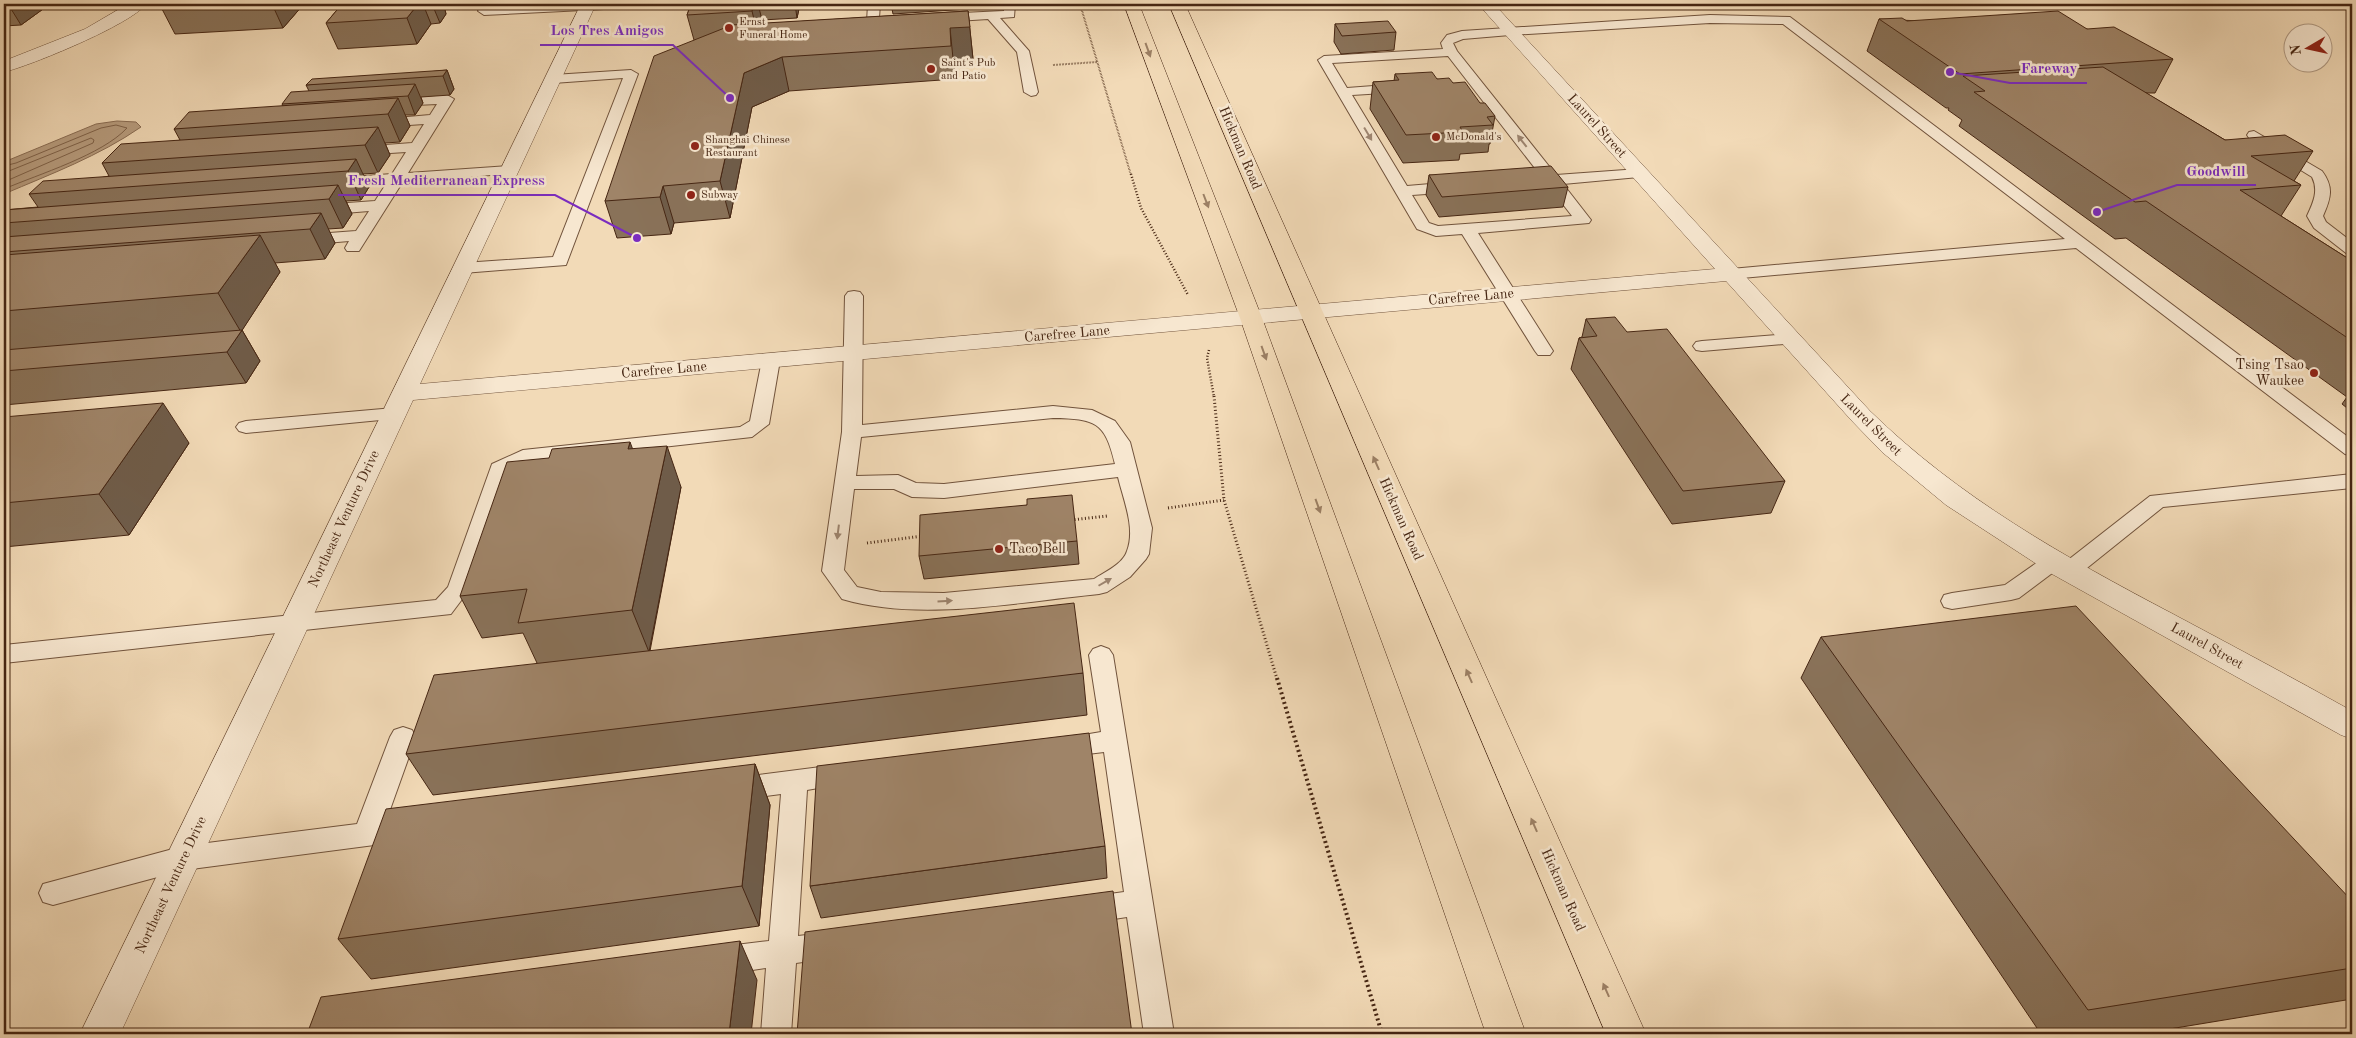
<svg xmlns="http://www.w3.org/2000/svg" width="2356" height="1038" font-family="'Old Standard TT',serif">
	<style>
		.water { fill: #b89d7f; stroke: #8a6d54 }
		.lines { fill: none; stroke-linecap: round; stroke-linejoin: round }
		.shore { stroke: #7f6249; stroke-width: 1 }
		.lane-casing { stroke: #71533c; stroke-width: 2 }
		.street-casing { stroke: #71533c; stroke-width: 1 }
		.highway-casing { stroke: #462613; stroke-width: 1 }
		.path-far3 { stroke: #462613; stroke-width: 2; stroke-dasharray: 0.5 1; stroke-linecap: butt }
		.path-far2 { stroke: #462613; stroke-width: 2.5; stroke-dasharray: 1 2; stroke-linecap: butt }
		.path-far1 { stroke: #462613; stroke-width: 3; stroke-dasharray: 1 2.5; stroke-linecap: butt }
		.path { stroke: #462613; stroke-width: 4; stroke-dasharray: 2 3; stroke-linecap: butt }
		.lane { fill: #f7e7d0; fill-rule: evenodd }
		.street { fill: #f7e7d0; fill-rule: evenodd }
		.highway { fill: #f2dab7; fill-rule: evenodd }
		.wall { fill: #897259; stroke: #462613 }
		.shaded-wall { fill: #6f5c49; stroke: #462613 }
		.building { fill: #9f8468; stroke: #462613 }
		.oneway { fill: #9c8065 }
		.oneway2 { fill: #9e8672 }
		.poi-dot { fill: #8f2418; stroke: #f7e7d0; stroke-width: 2 }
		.labels { text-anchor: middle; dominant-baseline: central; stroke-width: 5; stroke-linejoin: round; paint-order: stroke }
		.far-poi-label { font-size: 11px; fill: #462613; stroke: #f7e7d0; text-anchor: start }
		.street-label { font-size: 14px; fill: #462613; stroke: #f7e7d0 }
		.poi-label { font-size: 14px; fill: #462613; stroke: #f7e7d0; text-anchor: end }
		.leader { fill: none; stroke: #7b2cbf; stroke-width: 2 }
		.callout-dot { fill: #7b2cbf; stroke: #f7e7d0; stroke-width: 2 }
		.callout-label { font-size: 15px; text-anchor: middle; font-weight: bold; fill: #7b2cbf; stroke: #f7e7d0; stroke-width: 5; stroke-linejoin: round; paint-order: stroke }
	</style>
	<rect width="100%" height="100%" fill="#f2dab7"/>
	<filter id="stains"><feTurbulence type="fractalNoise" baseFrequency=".004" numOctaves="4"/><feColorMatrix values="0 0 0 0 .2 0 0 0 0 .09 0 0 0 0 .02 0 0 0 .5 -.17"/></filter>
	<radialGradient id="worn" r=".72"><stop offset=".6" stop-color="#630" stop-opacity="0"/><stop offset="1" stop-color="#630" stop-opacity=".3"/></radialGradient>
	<path class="water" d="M117 121 136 122 141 127C99 156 51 174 4 194V162L96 124Z"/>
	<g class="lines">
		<path class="shore" d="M4 166 16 163 101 128 116 125 127 128C102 155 39 174 4 189
			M4 173 91 138 94 140 93 143 4 182"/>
		<g class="lane-casing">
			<path id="lane" d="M482 4H494L492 7 558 4H630L624 8 484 15 478 11Z
				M868 4H880L879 18 896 17 902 21 896 25H869L867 22Z
				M1003 4H1015L1014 17 1000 18 1029 51 1038 92 1036 95 1031 96 1024 92 1017 52 988 19 941 22 935 18 941 14 1004 11Z
				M1710 15 1790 17 2352 440V456L2345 454 2076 248 1731 279 1725 278 1723 274 1725 270 1731 269 2065 239 1783 24 1710 23 1510 35 1463 39 1453 43 1457 51 1556 175 1639 169 1646 173 1639 177 1563 184 1591 220 1589 223 1478 233 1553 351 1550 355H1538L1535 351 1462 234 1436 236 1417 229 1318 60 1324 56 1443 49 1441 43 1447 35 1462 31ZM1448 56 1572 216 1438 226 1429 223 1412 195 1454 192 1462 187 1454 182 1407 186 1352 95 1400 92 1407 88 1400 84 1347 88 1332 63Z
				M631 70 638 74 566 265 463 273 457 272 455 268 457 264 463 263 553 257 623 78 553 83 546 79 553 75Z
				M447 95 454 99 408 173 509 166 516 170 514 173 402 183 359 251H347L345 248 349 241 303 245 297 243 295 240 297 237 303 235 356 231 369 211 320 215 314 213 312 210 314 207 320 205 375 201 386 184 338 188 330 183 338 178 392 174 406 152 359 155 352 151 359 147 412 143 424 124 379 127 372 123 374 120 430 115 437 104 394 106 389 105 387 102 389 99Z
				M2254 131 2322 171C2334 187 2331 198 2323 216L2326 222 2352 242V255L2346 253 2314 228 2307 216C2313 203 2319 191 2312 177L2249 138 2247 135 2249 132Z
				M854 291 860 292 863 296 862 425 1053 406 1092 410 1115 421 1130 442 1152 528 1149 554 1146 559 1130 577 1107 592 1099 594C1018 602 920 622 842 599L822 571 842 432 845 296 848 292ZM1053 418C1095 419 1105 421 1115 464L944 484 916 483 898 475 856 476 861 437ZM1118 477C1123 499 1136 528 1127 551 1123 564 1105 572 1094 579L944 593 881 592 857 587 844 570 854 489H894L912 497 944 498Z
				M1790 334 1796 335 1799 339 1796 343 1702 351 1696 350 1693 346 1696 342 1702 341Z
				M771 354 777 356 780 360 769 424 752 437 528 462 508 473 469 590 451 614 4 663V645L436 600 448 587 492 464 523 450 740 427 750 421 762 360 765 356Z
				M394 408 401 410 404 414 401 418 246 433 239 431 236 427 239 423 246 421Z
				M2352 474V488L2163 507 2077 576 2069 579 2061 576 2058 571 2059 568 2019 598 2011 600 1952 609 1944 607 1941 601 1944 595 1952 593 2005 585 2045 557 2053 554 2061 557 2064 562 2063 564 2150 496Z
				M1101 646 1109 649 1113 655 1174 1034H1144L1127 917 1088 923 1078 919 1074 910 1078 901 1088 897 1124 892 1104 752 1063 757 1054 754 1050 747 1054 740 1101 732 1089 655 1093 649Z
				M403 727 412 730 416 737 386 821 405 819 415 822 418 830 415 838 405 841 184 870 53 905 43 902 39 893 43 884 184 846 357 824 390 737 394 730Z
				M844 764 853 768 857 775 853 782 807 790 798 936 832 932 842 936 847 945 842 954 832 958 796 963 791 1034H761L766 968 719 975 709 971 704 961 709 951 719 947 769 941 781 794 735 800 726 797 722 789 726 781 735 778Z"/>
		</g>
		<g class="street-casing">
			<path id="street" d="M128 4H146C132 24 30 66 4 72V61L85 29Z
				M581 4H596L420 384 1715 269 1478 4H1494L1870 411C1959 498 2063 556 2173 614 2233 646 2293 678 2352 711V739L2341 735 2052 574 1946 505 1882 452 1852 421 1726 281 413 400 120 1034H80Z"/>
		</g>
		<g class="highway-casing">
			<path id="highway" d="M1124 4H1139L1262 318 1526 1034H1486L1240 318Z
				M1169 4H1185L1646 1034H1606Z"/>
		</g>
		<path class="path-far3" d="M1080 4 1131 175
			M1053 65 1097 62"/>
		<path class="path-far2" d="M1131 174 1141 208 1188 295
			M1209 350 1207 358 1214 397"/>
		<path class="path-far1" d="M1214 396 1224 500 1277 679
			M1168 508 1224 500
			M1071 520 1107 516
			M867 543 923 536"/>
		<path class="path" d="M1277 678 1382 1034"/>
		<use href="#lane" class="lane"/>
		<use href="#street" class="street"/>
		<use href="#highway" class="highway"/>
	</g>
	<path class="wall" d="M4 4H50L21 25 4 26Z
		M168 4H302L303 5 283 28 175 34 162 9Z
		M342 4H445L444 6 446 14 440 23 431 24 417 44 338 49 326 23Z
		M691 4H800L797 18 762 20 761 24 968 11 973 59 954 61 955 79 789 91 752 107 730 218 674 223 671 234 617 238 605 201 694 40 687 15Z
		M891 4H968V9L893 14Z
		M1879 19 2087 29 2173 59 2155 93H2146L2225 140 2313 151 2294 181 2301 185 2281 216 2352 261V412L2342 404 2347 397 2126 238 2115 239 1959 126 1962 120 1948 110 1949 108H1946L1867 51Z
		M1335 24 1396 32 1394 50 1341 54 1334 42Z
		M447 70 454 89 450 95 421 97 423 103 415 115H405L410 126 400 142 385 143 390 155 378 173 363 174 369 187 361 200 346 201 352 214 343 228 328 229 335 243 325 259 275 263 280 272 242 330 260 361 246 383 4 405V210L38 207 29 194 109 176 102 163 180 140 174 129 283 106 282 104 309 91 306 85Z
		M1395 74 1437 79 1453 83 1480 103 1495 116 1490 144H1489L1488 152 1460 154 1459 160 1403 163 1370 109 1373 82 1394 81Z
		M1429 175 1568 187 1563 207 1439 217 1426 195Z
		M1586 319 1627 332 1785 481 1771 513 1672 524 1571 369 1579 338 1582 337Z
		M4 417 189 443 129 535 4 547Z
		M633 449 681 487 650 651 1083 673 1087 715 433 795 406 754 537 663 523 633 482 638 460 596Z
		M1027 505 1077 541 1079 564 924 579 919 556Z
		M1821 637 2352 901V999L2139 1034H2041L1801 678Z
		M755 764 770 805 759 926 371 979 338 939Z
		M1105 846 1107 878 821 918 810 886Z"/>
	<path class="shaded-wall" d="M8 4H50L21 25Z
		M272 4H302L303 5 283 28Z
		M418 4H423L431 24 417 44 407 18Z
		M432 4H445L444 6 446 14 440 23Z
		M754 4H758L762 20 758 36 752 11Z
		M795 4H800L797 18Z
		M968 11 973 59 954 61 955 79 950 28Z
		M782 57 789 91 752 107 730 218 720 181 744 73Z
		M447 70 454 89 450 95 443 76Z
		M415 84 423 103 415 115 408 96Z
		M398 98 410 126 400 142 388 114Z
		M378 127 390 155 378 173 365 145Z
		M356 159 369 187 361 200 348 171Z
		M338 185 352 214 343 228 329 199Z
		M663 186 674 223 671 234 660 197Z
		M321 213 335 243 325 259 310 229Z
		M260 235 280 272 241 332 218 293Z
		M242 330 260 361 246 383 227 352Z
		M163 403 189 443 129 535 99 494Z
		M630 442 645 482 628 449Z
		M667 446 681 487 649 652 632 610Z
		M4 723 8 727 4 732Z
		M755 764 770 805 759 926 742 886Z
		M740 941 757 980 751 1034H729Z"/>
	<path class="building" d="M168 4H253L162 9Z
		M342 4H418L407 18 326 23Z
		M691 4H754L752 11 687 15Z
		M968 11 970 27 950 28 951 46 782 57 744 73 720 181 663 186 660 197 605 201 654 56 732 25Z
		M2058 11 2087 29 2114 27 2173 59 1960 74 1879 19 1902 18 1907 21Z
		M1388 21 1396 32 1342 36 1335 24Z
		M2103 67 2225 140 2285 135 2313 151 2251 156 2301 185 2240 190 2352 261V341L2146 201 2135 202 1974 92 1985 91 1963 76Z
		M447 70 443 76 306 85 312 79Z
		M1432 72 1437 79 1449 78 1453 83 1465 82 1480 103H1485L1495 116 1487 117 1493 125 1460 127 1463 132 1406 135 1373 82 1399 80 1395 74Z
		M415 84 408 96 282 104 291 92Z
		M398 98 388 114 174 129 189 112Z
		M378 127 365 145 102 163 121 144Z
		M356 159 348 171 29 194 43 181Z
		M1551 166 1568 187 1442 197 1429 175Z
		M338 185 329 199 4 223V210Z
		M321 213 310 229 4 252V237Z
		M260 235 218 293 4 311V255Z
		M1615 317 1627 332 1667 329 1785 481 1683 491 1579 338 1597 336 1586 319Z
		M242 330 227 352 4 371V350Z
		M163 403 99 494 4 503V417Z
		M630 442 628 449 667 446 632 610 518 623 527 589 460 596 507 462 549 458 552 449Z
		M1072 495 1077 541 919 556 920 515 1027 505V499Z
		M1074 603 1083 673 406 754 434 675Z
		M2076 606 2352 901V968L2088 1010 1821 637Z
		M1089 733 1105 846 810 886 817 766Z
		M755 764 742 886 338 939 386 809Z
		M1113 891 1132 1034H797L805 932Z
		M740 941 729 1034H307L321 997Z"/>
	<defs><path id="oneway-solid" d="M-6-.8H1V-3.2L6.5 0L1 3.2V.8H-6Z" transform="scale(1.25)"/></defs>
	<g class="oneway">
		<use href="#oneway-solid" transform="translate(1148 50) rotate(70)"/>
		<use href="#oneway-solid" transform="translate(1206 201) rotate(69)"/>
		<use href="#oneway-solid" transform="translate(1264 353) rotate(70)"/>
		<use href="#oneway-solid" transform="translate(1376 463) rotate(-114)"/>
		<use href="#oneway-solid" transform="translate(1318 506) rotate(70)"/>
		<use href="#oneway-solid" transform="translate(1469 676) rotate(-114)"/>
		<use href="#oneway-solid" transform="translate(1534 825) rotate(-114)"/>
		<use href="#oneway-solid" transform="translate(1606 990) rotate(-114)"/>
	</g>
	<g class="oneway2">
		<use href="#oneway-solid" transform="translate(1368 134) rotate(59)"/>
		<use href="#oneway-solid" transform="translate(1522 141) rotate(-128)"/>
		<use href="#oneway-solid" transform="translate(838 532) rotate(97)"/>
		<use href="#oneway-solid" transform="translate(1105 582) rotate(-30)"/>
		<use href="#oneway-solid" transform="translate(945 601) rotate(-3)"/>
	</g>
	<g class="poi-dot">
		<circle cx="729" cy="28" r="5"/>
		<circle cx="931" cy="69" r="5"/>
		<circle cx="1436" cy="137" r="5"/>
		<circle cx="695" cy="146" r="5"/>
		<circle cx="691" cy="195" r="5"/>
		<circle cx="2314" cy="373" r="5"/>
		<circle cx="999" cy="549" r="5"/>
	</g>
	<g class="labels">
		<g class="far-poi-label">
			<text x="739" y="22">Ernst<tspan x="739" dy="13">Funeral Home</tspan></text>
			<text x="941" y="63">Saint's Pub<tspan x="941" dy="13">and Patio</tspan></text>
			<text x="1446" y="137">McDonald's</text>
			<text x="705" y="140">Shanghai Chinese<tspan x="705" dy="13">Restaurant</tspan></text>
			<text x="701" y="195">Subway</text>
		</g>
		<g class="street-label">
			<text transform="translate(1597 126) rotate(48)">Laurel Street</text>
			<text transform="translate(1240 148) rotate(67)">Hickman Road</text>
			<text transform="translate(1471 297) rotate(-5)">Carefree Lane</text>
			<text transform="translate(1067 334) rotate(-5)">Carefree Lane</text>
			<text transform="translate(664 370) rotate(-5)">Carefree Lane</text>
			<text transform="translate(1871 425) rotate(45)">Laurel Street</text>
			<text transform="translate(344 519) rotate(-65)">Northeast Venture Drive</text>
			<text transform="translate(1401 519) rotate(66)">Hickman Road</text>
			<text transform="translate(2207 646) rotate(29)">Laurel Street</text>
			<text transform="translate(171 885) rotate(-65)">Northeast Venture Drive</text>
			<text transform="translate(1563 890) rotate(66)">Hickman Road</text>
		</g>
		<g class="poi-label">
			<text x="2304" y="365">Tsing Tsao<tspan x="2304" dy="16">Waukee</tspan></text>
			<text x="1009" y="549" text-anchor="start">Taco Bell</text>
		</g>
	</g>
	<path class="leader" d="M730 98L673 45H540M1950 72L2010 83H2087M2097 212L2177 185H2256M637 238L555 195H338"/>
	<g class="callout-dot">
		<circle cx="730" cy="98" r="5"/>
		<circle cx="1950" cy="72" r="5"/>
		<circle cx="2097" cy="212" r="5"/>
		<circle cx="637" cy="238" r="5"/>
	</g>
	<g class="callout-label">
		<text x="607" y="35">Los Tres Amigos</text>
		<text x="2049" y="73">Fareway</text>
		<text x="2216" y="176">Goodwill</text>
		<text x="446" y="185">Fresh Mediterranean Express</text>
	</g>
	<rect width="2356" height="1038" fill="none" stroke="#f2dab7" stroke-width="20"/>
	<rect x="5" y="5" width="2346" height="1028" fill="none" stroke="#462613" stroke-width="2.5"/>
	<rect x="10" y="10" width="2336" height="1018" fill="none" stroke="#462613"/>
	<g transform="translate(2308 48) rotate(261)"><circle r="24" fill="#f7e7d0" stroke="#b09a84"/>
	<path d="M0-4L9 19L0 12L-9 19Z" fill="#8f2418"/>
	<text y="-8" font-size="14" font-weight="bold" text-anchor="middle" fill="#462613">N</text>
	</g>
	<rect width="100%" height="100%" filter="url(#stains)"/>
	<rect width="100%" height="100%" fill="url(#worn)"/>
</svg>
